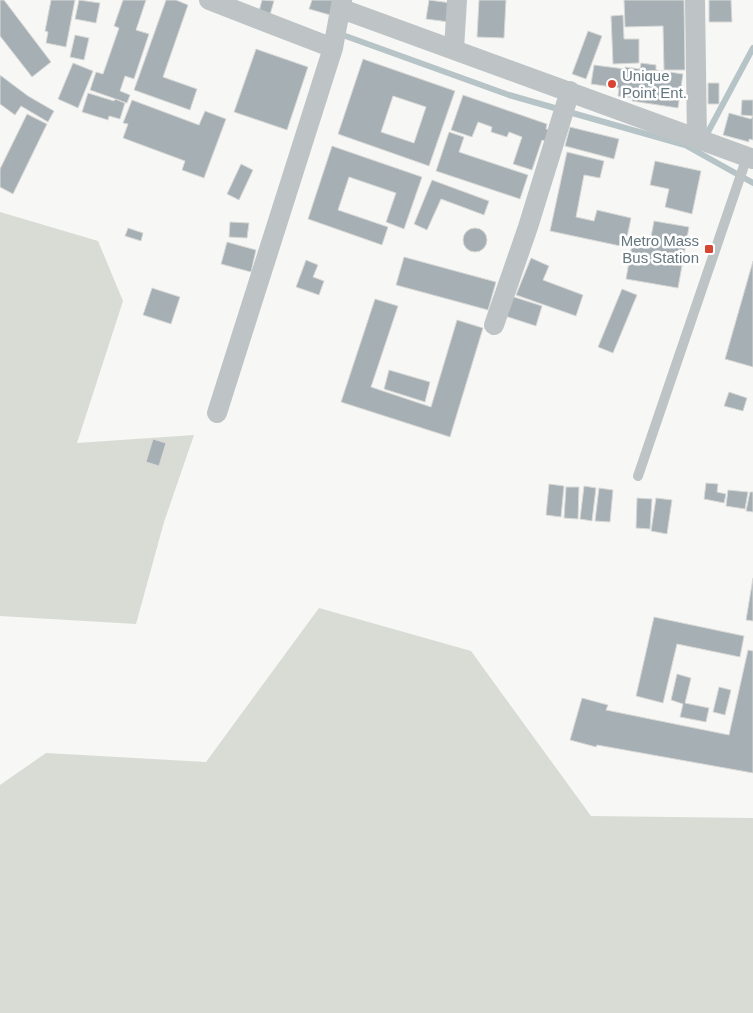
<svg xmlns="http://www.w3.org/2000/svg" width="753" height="1013" font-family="Arial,sans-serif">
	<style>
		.green { fill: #d8dcd4 }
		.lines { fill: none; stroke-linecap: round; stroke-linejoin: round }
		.stream { stroke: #b7c4c7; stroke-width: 6 }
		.building { fill: #a6b0b4; stroke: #d9d9d7; fill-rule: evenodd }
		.lane { stroke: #bec4c6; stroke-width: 10 }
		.street { stroke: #bec4c6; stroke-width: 20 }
		.poi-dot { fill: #d94533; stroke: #fff; stroke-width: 2 }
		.labels { text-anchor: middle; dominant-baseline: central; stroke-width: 5; stroke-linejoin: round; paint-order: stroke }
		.poi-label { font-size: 15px; fill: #64767e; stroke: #fff; text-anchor: start }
	</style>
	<rect width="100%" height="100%" fill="#f7f7f5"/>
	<path class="green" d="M0 212 98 241 123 301 77 443 194 435 164 522 136 624 0 616Z
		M319 608 471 651 591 816 753 818V1013H0V785L46 753 206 762Z"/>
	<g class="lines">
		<path class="stream" d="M340 34 509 95 685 145 753 183
			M708 132 753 48"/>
	</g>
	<path class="building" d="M0 0H4L51 62 32 77 0 36Z
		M51 0H75L66 47 46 43 48 32 45 31Z
		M79 0 100 3 96 23 75 19Z
		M123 0H146L136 30 149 34 134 79 125 76 120 91 130 95 127 103 90 90 96 72 103 74 119 28 114 26Z
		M166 0H176L188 5 163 77 197 89 190 110 134 90Z
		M262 0 274 1 269 18 258 15Z
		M312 0H334L330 15 309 9Z
		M429 0 451 3 449 22 426 19Z
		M479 0H506L504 38 477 37Z
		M624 0H684L685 70H664L663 26 625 27Z
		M709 0H731L732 22H709Z
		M623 15 624 39H639V63L613 64 611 16Z
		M588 31 602 36 586 79 572 74Z
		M75 35 89 38 84 60 70 57Z
		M256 49 308 67 287 130 234 112Z
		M363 59 455 91 429 166 338 134ZM393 96 426 107 414 143 381 132Z
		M73 63 93 71 78 108 58 99Z
		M641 63 656 65V70L683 74 678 108 632 101 633 98 618 96 619 88 591 84 594 65 625 69V67L640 69Z
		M0 75 28 96 54 111 48 122 21 106 15 115 0 104Z
		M708 83H719V104H708Z
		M88 93 114 101 115 99 125 103 120 119 109 116 108 120 82 112Z
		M463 95 547 124 546 129 555 132 551 143 542 140 532 170 513 164 522 137 509 132 507 137 491 132 492 127 478 122 472 137 451 130Z
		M132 100 199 125 205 111 226 119 204 178 182 170 185 161 123 138 128 124 123 123Z
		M742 100H753V116L741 115Z
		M729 113 751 119 753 116V140L749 139V142L723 135Z
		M27 114 47 124 13 194 0 187V169Z
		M570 127 619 139 614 159 565 146Z
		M449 132 464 137 459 152 528 175 520 199 436 171Z
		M332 146 422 177 404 229 386 222 396 193 349 177 338 210 388 227 382 245 308 219Z
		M567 152 604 161 600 178 584 175 576 217 594 221 597 210 631 218 625 247 550 231Z
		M655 161 701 171 692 214 665 207 669 189 650 185Z
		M241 164 253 170 239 200 227 194Z
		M432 180 489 201 484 215 441 199 427 230 414 224Z
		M654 221 689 227 678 288 626 279 632 244 649 247Z
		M230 222 249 223 247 238 229 237Z
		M128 228 143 233 141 241 125 236Z
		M463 240a12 12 0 1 1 24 0a12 12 0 1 1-24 0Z
		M227 242 256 250 251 272 221 264Z
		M404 257 496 282 488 310 396 285Z
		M531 258 549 266 543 280 583 295 576 316 516 295Z
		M306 260 318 265 313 277 324 281 319 295 296 287Z
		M753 261V367L725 359Z
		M152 288 180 297 171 324 143 315Z
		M622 289 637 295 613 353 598 347Z
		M511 296 542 306 536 326 505 316Z
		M375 299 398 306 371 387 431 407 457 320 483 328 450 437 341 402Z
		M389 370 430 382 425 402 384 389Z
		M729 392 747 398 743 411 724 406Z
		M153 439 166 443 159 466 146 462Z
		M706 483 718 484 717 492 726 494 724 503 704 499Z
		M549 484 564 486 561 517 546 515Z
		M584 486 596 488 592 521 580 519Z
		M566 487H579L578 519 564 518Z
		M599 488 613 490 610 522 595 521Z
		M728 490 748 492 745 509 726 506Z
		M750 492H753V512L746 511Z
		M637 498 652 499 650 529 636 528Z
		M656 498 672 500 667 534 651 531Z
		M753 578V621L746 620Z
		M654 617 744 636 740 657 677 644 663 703 636 696Z
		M748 650 753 651V773L597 745 596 747 570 740 582 698 608 705 606 710 729 735Z
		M677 674 691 678 685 703 709 708 706 722 680 717 683 704 671 700Z
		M719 687 731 690 725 715 713 712Z"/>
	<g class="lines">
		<path class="lane" d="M638 476 747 157"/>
		<path class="street" d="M209 0 333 48
			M695 0 697 139
			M342 9 753 159
			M454 49 457 0
			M494 325 528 227 570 91
			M217 413 333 48 342 0"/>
	</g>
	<g class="poi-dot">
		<circle cx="612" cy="84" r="5"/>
		<rect x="704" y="244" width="10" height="10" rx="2.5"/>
	</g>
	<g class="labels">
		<g class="poi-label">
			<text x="622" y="75">Unique<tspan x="622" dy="17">Point Ent.</tspan></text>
			<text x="699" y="240" text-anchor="end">Metro Mass<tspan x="699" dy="17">Bus Station</tspan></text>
		</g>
	</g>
</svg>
